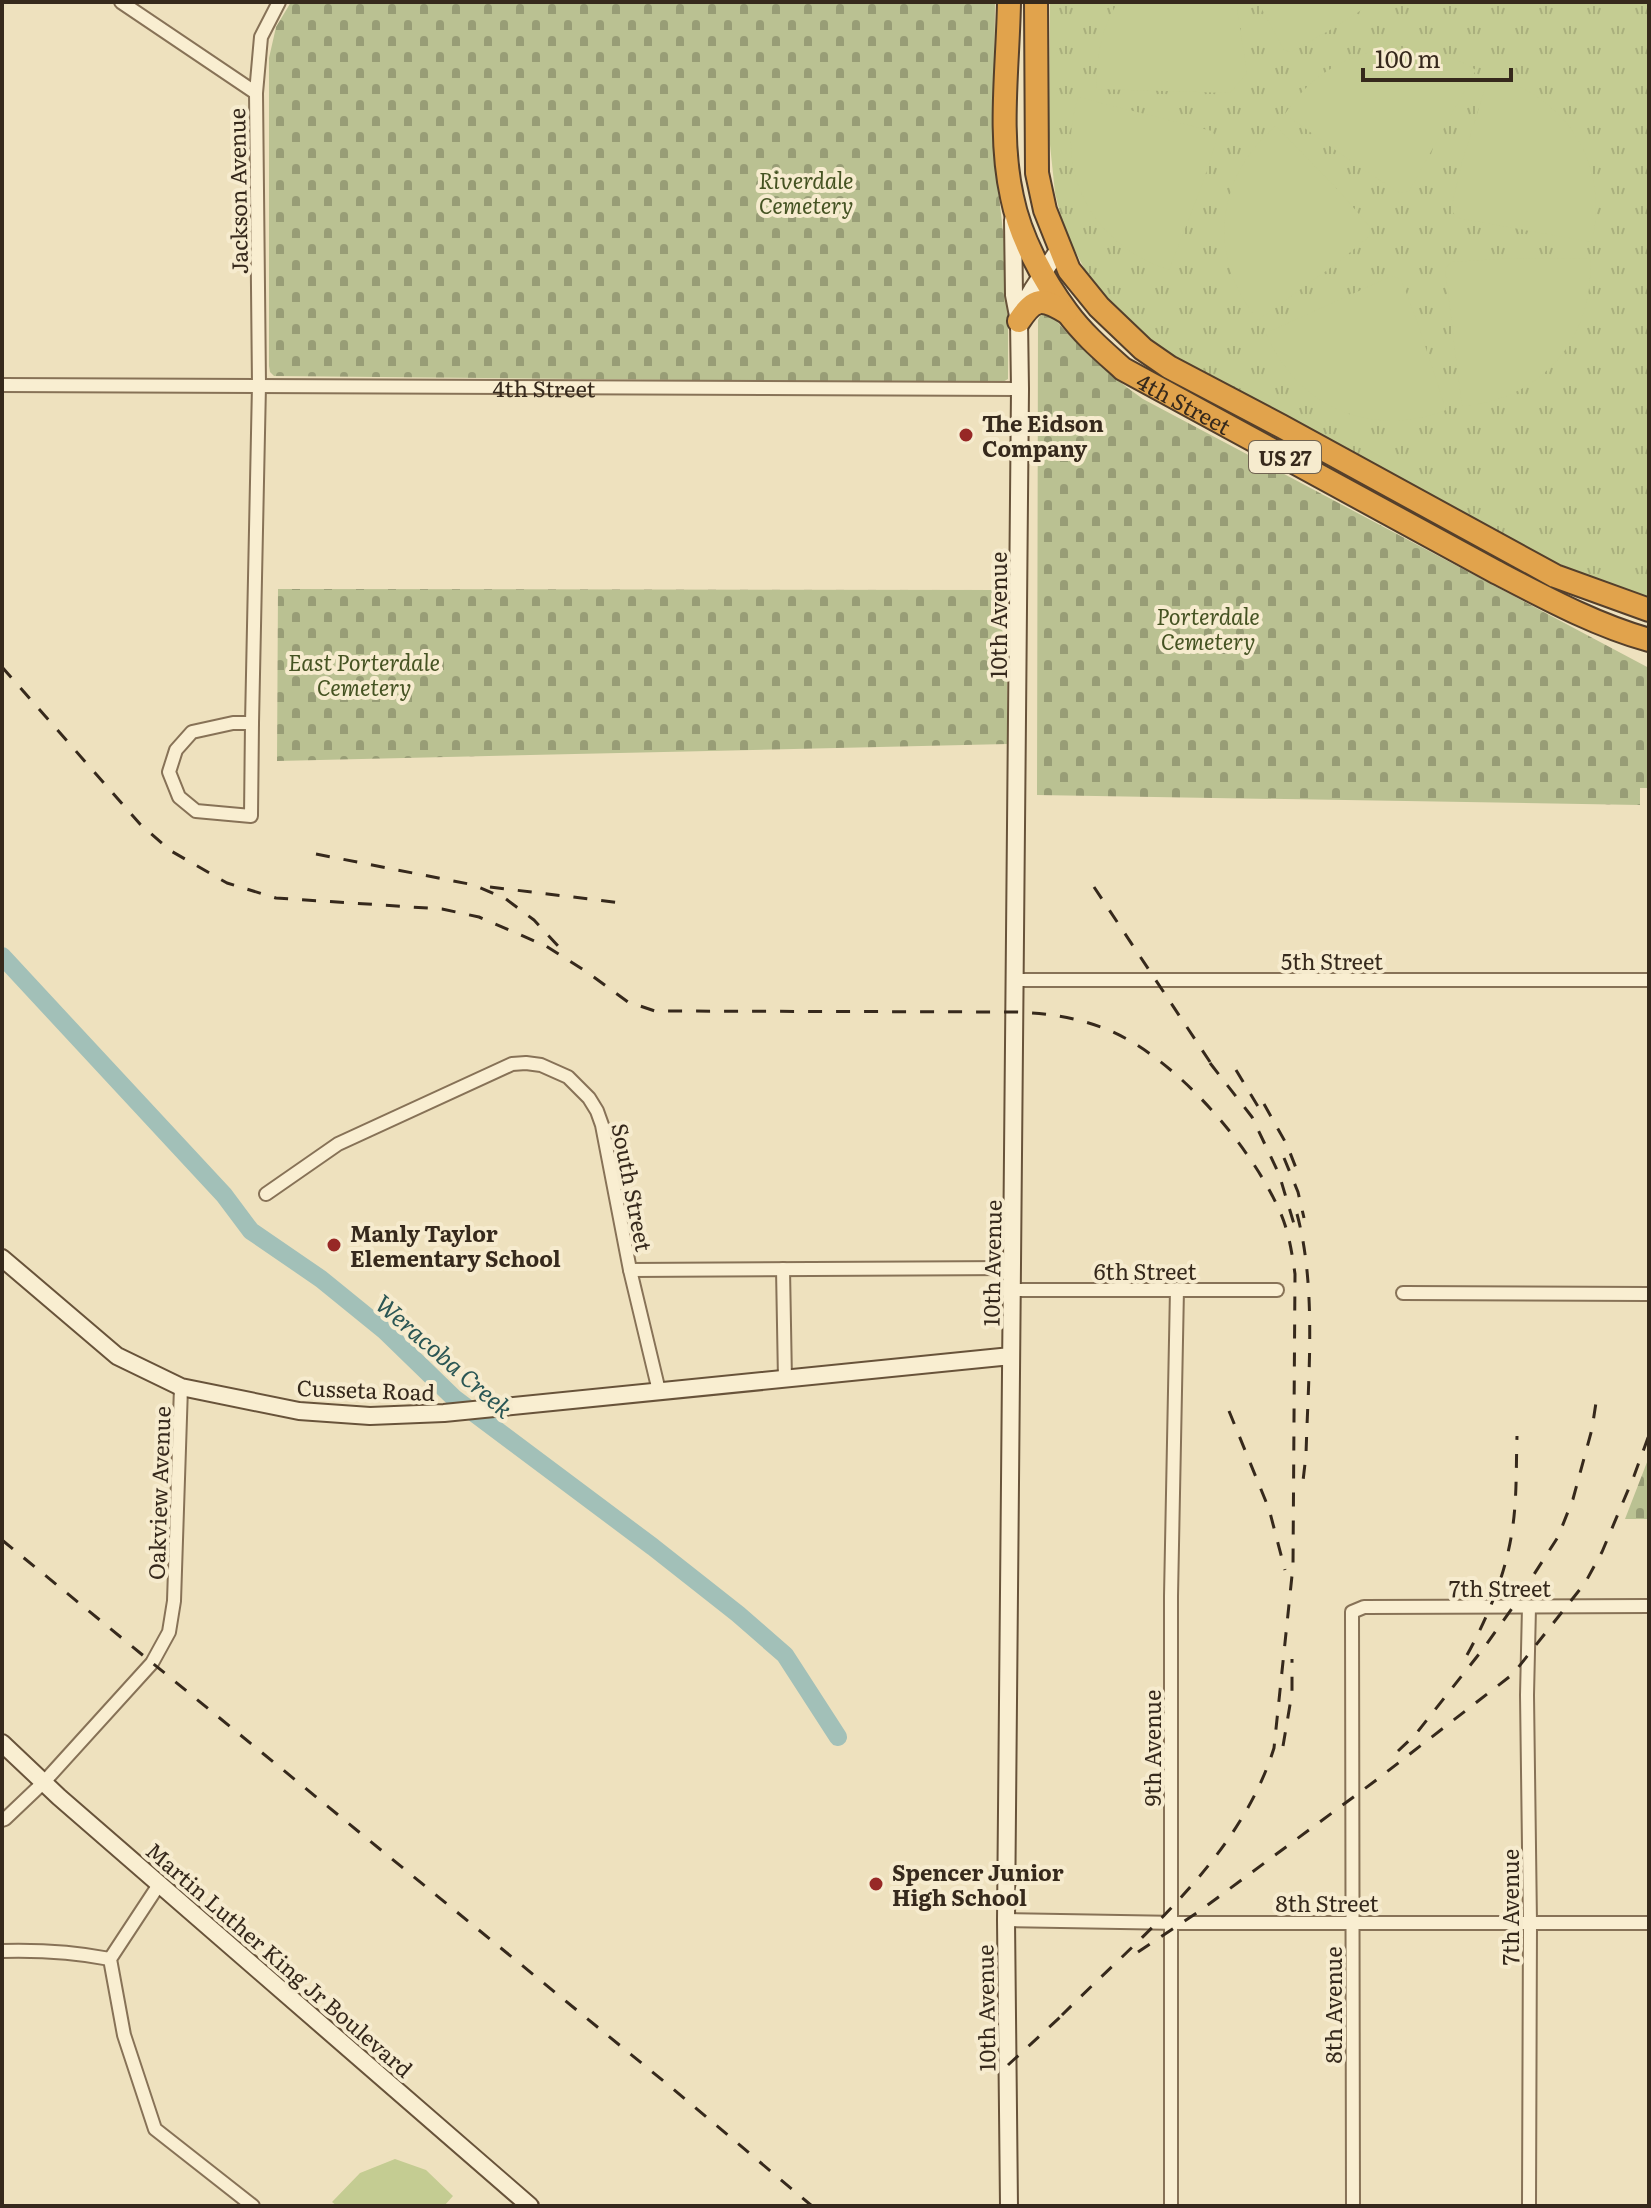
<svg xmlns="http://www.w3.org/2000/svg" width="1651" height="2208" font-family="Literata,serif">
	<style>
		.grass { fill: url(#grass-tufts) }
		.cemetery { fill: url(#cemetery-stones) }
		.garden { fill: #c4cc92 }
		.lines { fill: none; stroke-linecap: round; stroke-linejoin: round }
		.river { stroke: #a2c0b8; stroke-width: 18 }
		.street-casing { stroke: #877257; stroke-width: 16 }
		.secondary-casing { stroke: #68533a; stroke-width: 20 }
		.highway-casing { stroke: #543f2b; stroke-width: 26 }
		.street { stroke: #f9eed1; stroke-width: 12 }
		.secondary { stroke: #f9eed1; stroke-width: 16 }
		.highway { stroke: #e1a34c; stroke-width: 22 }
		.rail { stroke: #36291c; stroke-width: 3; stroke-dasharray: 14 14; stroke-linecap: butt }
		.poi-dot { fill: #972826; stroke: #f6ebce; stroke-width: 3 }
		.labels { text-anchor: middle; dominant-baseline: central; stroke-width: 8; stroke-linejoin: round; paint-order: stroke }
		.shield { fill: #f6ebce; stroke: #706351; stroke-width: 2 }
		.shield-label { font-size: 20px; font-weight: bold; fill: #36291c }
		.park-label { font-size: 22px; font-style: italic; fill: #455322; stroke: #f6ebce }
		.street-label { font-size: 22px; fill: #36291c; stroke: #f6ebce }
		.poi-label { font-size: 22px; font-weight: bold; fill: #36291c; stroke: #f6ebce; text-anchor: start }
		.water-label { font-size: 24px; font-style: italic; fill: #2a5654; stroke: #f6ebce }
	</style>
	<defs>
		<pattern id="grass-tufts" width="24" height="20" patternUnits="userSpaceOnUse" patternTransform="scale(2)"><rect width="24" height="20" fill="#c4cc92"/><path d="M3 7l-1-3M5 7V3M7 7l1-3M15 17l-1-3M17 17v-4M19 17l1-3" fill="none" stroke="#a9af7d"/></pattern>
		<pattern id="cemetery-stones" width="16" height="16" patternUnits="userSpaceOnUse" patternTransform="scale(2)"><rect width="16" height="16" fill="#bac192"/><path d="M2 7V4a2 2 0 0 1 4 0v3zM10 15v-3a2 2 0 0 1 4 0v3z" fill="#989d76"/></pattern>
	</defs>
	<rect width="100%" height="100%" fill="#eee1be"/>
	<path class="grass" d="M1050 2H1649V598L1592 578 1535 553 1445 505 1178 359 1125 320 1085 270 1072 245 1061 217 1055 193 1049 135Z"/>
	<path class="cemetery" d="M291 2H995L994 133 996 170 1008 275V379L1001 383 274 376 270 372 269 366V58L276 27Z
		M1046 313 1054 318C1081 350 1109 375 1143 399L1649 668V788H1640V805L1037 795 1038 320 1040 316Z
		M278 589 1007 590V744L277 761Z
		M1649 1457V1519H1625Z"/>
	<path class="garden" d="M1118 2H1236L1247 73 1230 93 1097 89C1096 57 1101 29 1118 2Z
		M1258 2H1374L1330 30 1291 52 1284 50Z
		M1394 48C1425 48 1450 54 1476 70L1413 184 1409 191 1400 193 1359 167 1285 114C1311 74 1348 53 1394 48Z
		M1489 76C1566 95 1610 163 1592 242L1463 219 1456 217 1451 209 1462 162Z
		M1078 97 1212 131 1217 139 1202 185 1169 270C1093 245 1054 173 1078 97Z
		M1276 126 1340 192 1370 227 1369 237 1333 266 1258 320C1207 259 1215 177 1276 126Z
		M1590 258C1595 338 1541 400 1462 406L1445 269 1451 262 1499 259Z
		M1392 276 1401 279 1418 324 1446 410C1372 439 1296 407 1266 333Z
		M395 2159 426 2170 453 2196 444 2206H337L332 2202 360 2173Z"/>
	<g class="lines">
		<path class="river" d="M2 956 224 1195 251 1231 321 1279 385 1331 454 1398 653 1547 738 1614 785 1655 838 1737"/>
		<g class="street-casing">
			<g id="street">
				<path d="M121 2 256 93"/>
				<path id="s1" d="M2 385 1020 389"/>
				<path d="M233 723H252L251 816 196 811 179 797 169 772 176 750 192 732Z"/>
				<path d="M252 723 259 385 256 93 261 37 279 2"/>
				<path d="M1016 980H1649"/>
				<path d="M266 1194 338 1144 512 1064 526 1063 541 1065 568 1077 589 1098 597 1111 602 1125 630 1270 659 1391"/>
				<path d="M783 1269 785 1380"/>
				<path d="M630 1270 1013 1268"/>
				<path d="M1013 1290H1277"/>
				<path d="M1403 1293 1649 1294"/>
				<path d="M2 1820 5 1819 44 1782 152 1663 169 1632 174 1601 181 1387"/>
				<path d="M160 1883 110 1959 124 2035 155 2129 253 2206"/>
				<path d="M1006 1920 1180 1923H1649"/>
				<path d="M2 1951C39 1950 74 1952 110 1959"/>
				<path d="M1171 2206V1596L1177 1289"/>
				<path d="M1353 2206 1352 1612 1364 1607 1649 1606"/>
				<path d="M1529 2206 1530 1923 1527 1695 1529 1607"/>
			</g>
		</g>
		<g class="secondary-casing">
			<path id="secondary" d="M1021 312 1023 305 1032 290 1059 249
				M2 1258 117 1356 181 1387 299 1411 370 1416 444 1413 1011 1356
				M2 1743 59 1797 530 2206
				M1009 2206 1006 1920 1020 389 1019 321 1014 295 1013 220"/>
		</g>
		<g class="highway-casing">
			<g id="highway">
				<path id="s2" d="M1009 2C1008 66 998 134 1012 197 1020 237 1043 280 1067 312 1083 334 1103 351 1123 369L1494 571C1544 597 1595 625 1649 640"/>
				<path d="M1036 2 1037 173 1045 210 1069 270 1099 307 1143 349 1169 367 1281 426 1555 576 1649 610"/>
				<path d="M1019 321C1035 297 1042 298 1066 312"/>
			</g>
		</g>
		<use href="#street" class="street"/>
		<use href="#secondary" class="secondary"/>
		<use href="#highway" class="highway"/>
		<path class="rail" d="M2 667 140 824 171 851 227 883 276 898 442 909 479 917 546 946 587 972 628 1002 655 1011 1015 1012C1046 1013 1076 1017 1106 1029 1174 1056 1252 1146 1281 1214 1289 1233 1292 1253 1295 1274L1293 1566 1274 1748C1239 1859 1142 1935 1062 2015
			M316 854 474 885 506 899 534 920 560 948
			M490 887 622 903
			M1094 887 1216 1071
			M1210 1063 1252 1117 1279 1174 1294 1224
			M1236 1070 1265 1118
			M1264 1104 1287 1145 1296 1168
			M1284 1158 1298 1192 1304 1218
			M1297 1214C1317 1288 1308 1378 1306 1455L1303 1481
			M1229 1411 1269 1509 1285 1570
			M2 1540 672 2088 812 2206
			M1467 1655C1489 1615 1507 1571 1513 1525 1517 1495 1516 1466 1517 1436
			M1283 1746 1292 1693V1659
			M1398 1751 1415 1735 1483 1649 1513 1607 1558 1537 1573 1499 1592 1429 1597 1396
			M1138 1952 1201 1910 1375 1781 1513 1674 1585 1583 1602 1552 1634 1476 1649 1435
			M1008 2065 1070 2008"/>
	</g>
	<g class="poi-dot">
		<circle cx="966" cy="435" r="8"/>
		<circle cx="334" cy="1245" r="8"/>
		<circle cx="876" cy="1884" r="8"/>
	</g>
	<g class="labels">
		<rect class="shield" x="1249" y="441" width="72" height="32" rx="6"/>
		<g class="shield-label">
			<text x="1285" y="457">US 27</text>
		</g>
		<g class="park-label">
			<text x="806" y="179">Riverdale<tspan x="806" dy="25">Cemetery</tspan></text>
			<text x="1208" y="615">Porterdale<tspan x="1208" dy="25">Cemetery</tspan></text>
			<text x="364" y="661">East Porterdale<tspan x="364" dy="25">Cemetery</tspan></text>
		</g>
		<g class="street-label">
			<text transform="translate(237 191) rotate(-91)">Jackson Avenue</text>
			<text stroke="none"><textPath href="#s1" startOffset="542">4th Street</textPath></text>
			<text stroke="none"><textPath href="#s2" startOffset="474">4th Street</textPath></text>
			<text transform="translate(997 615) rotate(-90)">10th Avenue</text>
			<text x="1332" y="960">5th Street</text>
			<text transform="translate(633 1187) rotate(79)">South Street</text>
			<text transform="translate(991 1263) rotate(-89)">10th Avenue</text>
			<text x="1145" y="1270">6th Street</text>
			<text transform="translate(366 1389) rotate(2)">Cusseta Road</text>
			<text transform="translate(158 1493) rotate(-88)">Oakview Avenue</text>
			<text x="1500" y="1587">7th Street</text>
			<text transform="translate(1151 1748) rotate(-90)">9th Avenue</text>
			<text x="1327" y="1902">8th Street</text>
			<text transform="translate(1509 1907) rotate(-90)">7th Avenue</text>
			<text transform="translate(280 1959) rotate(41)">Martin Luther King Jr Boulevard</text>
			<text transform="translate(1332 2005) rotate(-90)">8th Avenue</text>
			<text transform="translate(985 2008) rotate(-91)">10th Avenue</text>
		</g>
		<g class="poi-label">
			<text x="982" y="422">The Eidson<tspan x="982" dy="25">Company</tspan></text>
			<text x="350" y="1232">Manly Taylor<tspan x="350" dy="25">Elementary School</tspan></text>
			<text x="892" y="1871">Spencer Junior<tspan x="892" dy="25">High School</tspan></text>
		</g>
		<g class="water-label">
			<text transform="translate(445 1355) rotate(41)">Weracoba Creek</text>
		</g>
	</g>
	<rect width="1651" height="2208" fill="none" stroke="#36291c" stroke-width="8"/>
	<path d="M1363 68v12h148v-12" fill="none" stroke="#36291c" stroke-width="4"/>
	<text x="1375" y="68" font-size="24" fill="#36291c" stroke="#f6ebce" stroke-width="6" paint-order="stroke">100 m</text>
</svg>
